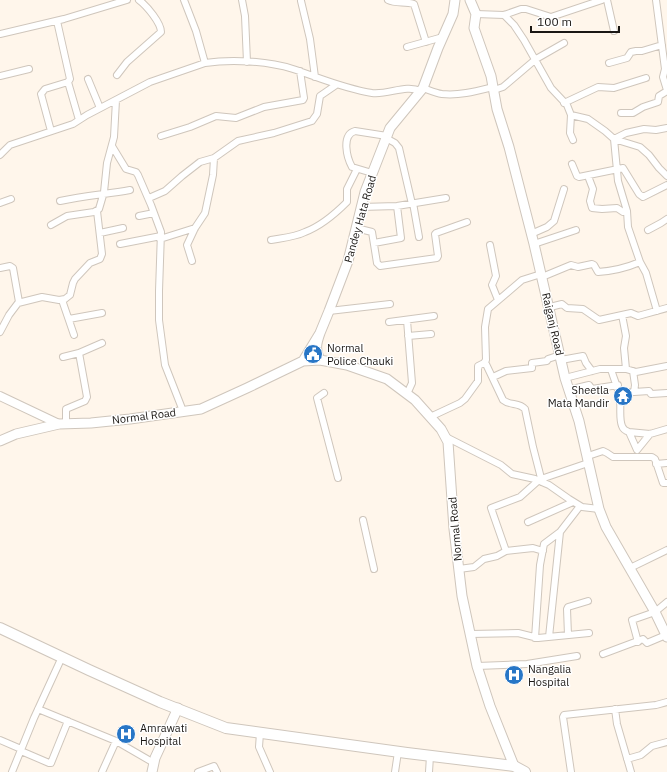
<svg xmlns="http://www.w3.org/2000/svg" width="667" height="772" font-family="'IBM Plex Sans',sans-serif">
	<style>
		.lines { fill: none; stroke-linecap: round; stroke-linejoin: round }
		.minor-casing { stroke: #cfc6bc; stroke-width: 8 }
		.tertiary-casing { stroke: #cfc6bc; stroke-width: 10 }
		.secondary-casing { stroke: #cfc6bc; stroke-width: 11 }
		.primary-casing { stroke: #cfc6bc; stroke-width: 12 }
		.minor { stroke: #fff; stroke-width: 6 }
		.tertiary { stroke: #fff; stroke-width: 8 }
		.secondary { stroke: #fff; stroke-width: 9 }
		.primary { stroke: #fff; stroke-width: 10 }
		.labels { text-anchor: middle; dominant-baseline: central; stroke-width: 3; stroke-linejoin: round; paint-order: stroke }
		.street-label { font-size: 11px; fill: #1a1714; stroke: #fff }
		.poi-label { font-size: 11px; fill: #1a1714; stroke: #fff; text-anchor: start }
	</style>
	<rect width="100%" height="100%" fill="#fff6eb"/>
	<g class="lines">
		<g class="minor-casing">
			<path id="minor" d="M184 0 196 31 205 63
				M242 0 245 16 247 62
				M388 0C396 4 405 1 414 4L426 42
				M607 0 614 31
				M656 0 665 69 663 77 667 90
				M301 1 310 39 315 77
				M476 14 504 15 521 9H526L551 17 602 0
				M504 15 514 25 524 40 551 88 567 105 571 115 588 119 605 131 614 139 640 147 649 155 659 168 667 176
				M0 34 64 19 127 0
				M407 47 443 37
				M609 63 627 58 631 52 636 51H642L662 45
				M117 75 127 62 161 32C161 23 147 6 139 0
				M0 76 29 69
				M88 79 100 108
				M68 82 79 120
				M423 88C429 90 435 93 442 94 459 96 477 91 493 87
				M494 90 503 87 536 59 564 43
				M564 103 598 87 614 88 646 78
				M621 113H633L643 107 658 102 659 96 667 91
				M571 115 570 133 573 140
				M51 131 41 94 45 89 68 82 70 79 57 21
				M161 136 190 127 216 116 236 118 264 107 303 100 304 98 300 71
				M386 138 395 143 399 148 412 204
				M112 146 126 169 136 172 138 175 151 205 161 232 159 291V320L165 365 183 411
				M0 155 10 145 73 124 87 115 150 82 205 63C232 59 267 61 293 69 320 78 345 89 372 93 389 95 405 84 421 91
				M572 164 577 176 579 177 623 168 639 194 643 197 667 185
				M372 173 352 167C347 158 341 135 355 131L387 136
				M588 176 593 189 590 201 592 208 602 209 617 208 623 212 627 211
				M149 198 165 191 182 176 200 162 214 158 238 141 274 133 312 121 317 114 320 96 336 85
				M60 201C84 196 107 194 130 190
				M0 203 11 199
				M413 203 419 237
				M361 207 397 206 446 198
				M139 216 154 213
				M51 225 67 216 94 212 99 209 104 192 107 163 114 137 116 100
				M356 228 372 232 377 263 380 266 437 258 438 256 435 234 436 233 467 222
				M648 230 661 223 667 219
				M100 233 123 228
				M531 234 547 227 554 221 564 189
				M160 239 195 228
				M271 240C282 238 295 237 305 232 321 226 335 214 347 202V189L357 169
				M374 243 401 238 397 206
				M120 244 161 236
				M534 244 576 230
				M490 245 496 276 492 285 498 300
				M192 261 187 245 195 228 205 213 213 175 214 158
				M640 262 628 227 627 211 618 181 614 139 626 133 644 129 656 130 667 128
				M0 268 10 266 13 268 19 302
				M542 277 571 265 578 267 592 264 594 265 598 272C613 271 626 268 640 262L646 273 657 311
				M62 300 74 335
				M550 307 562 304 567 308 583 309 599 320 631 313 638 316 667 308
				M329 311 390 304
				M622 315 626 336 624 348 626 369 636 372 667 366
				M69 319 102 313
				M407 320 412 383 407 394
				M389 322 434 316
				M0 332 9 315 18 303 42 297 59 300 65 299 70 295 73 283 75 279 90 263 100 259 102 254 97 211
				M408 336 431 334
				M63 357 79 353 102 343
				M561 360 583 356 586 363 592 371
				M485 362 503 400C510 406 519 402 525 409L533 447 542 482
				M611 369C614 380 619 389 620 400 621 408 619 419 622 426 623 429 626 431 629 432
				M633 371 635 385 634 392
				M493 377 506 371 532 368V363L547 361 548 359 560 355
				M565 378 600 369H626
				M568 390 589 385 592 389 618 385
				M324 393 317 398 338 478
				M619 393 649 391 651 394 667 393
				M430 417 460 403 465 399 478 381V366L484 363 486 360 485 327 488 309 522 280 541 274
				M66 423V409L85 401 87 397 79 353
				M650 434 637 450 629 432 650 434 667 429
				M446 437 501 465 512 474 535 479 549 485 569 499 582 507 599 509
				M588 456 603 451 607 453 613 457H652L655 459 663 483H667
				M656 464 667 463
				M541 479 588 463
				M363 520 374 569
				M528 522 573 502
				M506 551 533 548 543 551
				M630 568 667 550
				M459 569 474 567 484 559 497 556 506 551 491 508 520 497 539 480
				M470 634 518 633 538 638 589 633
				M568 635 567 609 568 607 588 601
				M549 637 560 532
				M535 638 540 565 544 544 560 532 580 506
				M638 642 632 620 655 612 667 602
				M603 654 643 639 647 643 666 635
				M477 666 527 664 577 656
				M38 709 116 741 154 763
				M615 709 617 724 631 772
				M260 733 259 747 270 772
				M0 740 21 749
				M21 751 49 763H51L68 721
				M627 759 641 755 652 746 667 742
				M12 772 34 718 62 657
				M102 772 116 741
				M198 772 214 766 217 772
				M395 772 398 752
				M429 772 430 756
				M571 772 563 717 564 715 656 705 667 702"/>
		</g>
		<g class="tertiary-casing">
			<path id="tertiary" d="M0 396 59 424"/>
		</g>
		<g class="secondary-casing">
			<path id="secondary" d="M470 0 476 14 474 28 491 76 497 109 509 147 534 244 565 378 579 421 599 509 606 527 655 612 667 637
				M320 333C316 344 315 350 320 360L303 361 320 333 329 311 348 261 365 192 390 128 423 88 438 48 453 14 455 0
				M320 360 347 365 387 379 415 400 441 429 448 442 454 529 462 596 477 666 490 706 514 766
				M0 441 16 434 59 424 91 423 130 419 201 409 247 388 303 361
				M152 772 155 758 178 708"/>
		</g>
		<g class="primary-casing">
			<path id="primary" d="M0 628 89 670 160 702 226 728 407 753 514 766 525 772"/>
		</g>
		<use href="#minor" class="minor"/>
		<use href="#tertiary" class="tertiary"/>
		<use href="#secondary" class="secondary"/>
		<use href="#primary" class="primary"/>
	</g>
	<defs>
		<g id="civic-disc" transform="scale(1)"><circle r="9.5" fill="#2876c6" stroke="#fff"/><path d="M-.6-6.5H3V-4.5H.6V-3L4-1V1h2V6H-6V1h2V-1L-.6-3ZM-1.2 2.5V6h2.4V2.5Z" fill="#fff"/></g>
		<g id="temple-disc" transform="scale(1)"><circle r="9.5" fill="#2876c6" stroke="#fff"/><path d="M0-6L5-2H3V0L6.5 2.5H4V6H1.5V3h-3V6H-4V2.5H-6.5L-3 0V-2H-5Z" fill="#fff"/></g>
		<g id="hospital-disc" transform="scale(1)"><circle r="9.5" fill="#2876c6" stroke="#fff"/><path d="M-5-5h3v3.5h4V-5h3V5h-3V1.5h-4V5h-3Z" fill="#fff"/></g>
	</defs>
	<g fill-rule="evenodd">
		<use href="#civic-disc" x="313" y="354"/>
		<use href="#temple-disc" x="623" y="396"/>
		<use href="#hospital-disc" x="514" y="675"/>
		<use href="#hospital-disc" x="126" y="734"/>
	</g>
	<g class="labels">
		<g class="street-label">
			<text transform="translate(360 219) rotate(-74)">Pandey Hata Road</text>
			<text transform="translate(553 324) rotate(77)">Raiganj Road</text>
			<text transform="translate(144 416) rotate(-7)">Normal Road</text>
			<text transform="translate(455 529) rotate(-95)">Normal Road</text>
		</g>
		<g class="poi-label">
			<text x="327" y="348">Normal<tspan x="327" dy="13">Police Chauki</tspan></text>
			<text x="609" y="390" text-anchor="end">Sheetla<tspan x="609" dy="13">Mata Mandir</tspan></text>
			<text x="528" y="669">Nangalia<tspan x="528" dy="13">Hospital</tspan></text>
			<text x="140" y="728">Amrawati<tspan x="140" dy="13">Hospital</tspan></text>
		</g>
	</g>
	<path d="M531 26v6h88v-6" fill="none" stroke="#1a1714" stroke-width="2"/>
	<text x="537" y="26" font-size="12" fill="#1a1714" stroke="#ffffff" stroke-width="3" paint-order="stroke">100 m</text>
</svg>
